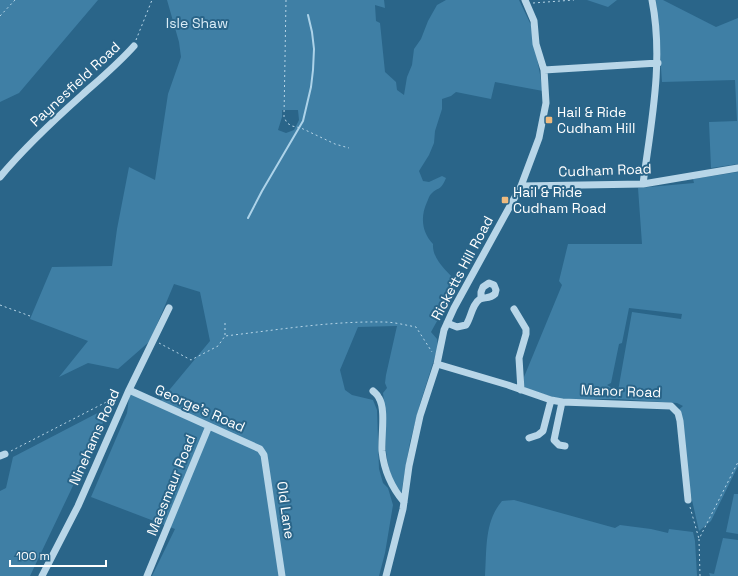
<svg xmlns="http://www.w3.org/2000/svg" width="738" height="576" font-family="'Space Grotesk',sans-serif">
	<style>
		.green { fill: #3f7fa5; fill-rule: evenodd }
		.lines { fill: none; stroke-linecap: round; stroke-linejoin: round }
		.stream { stroke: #add3e9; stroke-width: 2 }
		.path { stroke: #b8d6e8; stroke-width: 1; stroke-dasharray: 2 3; stroke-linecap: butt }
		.minor { stroke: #b8d6e8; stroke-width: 7 }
		.poi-dot { fill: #efbb7f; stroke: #2a6589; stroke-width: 1.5 }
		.labels { text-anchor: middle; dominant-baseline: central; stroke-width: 4; stroke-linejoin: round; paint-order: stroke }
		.park-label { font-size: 14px; fill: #dbedf7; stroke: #2a6589 }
		.street-label { font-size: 14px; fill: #fff; stroke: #2a6589 }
		.poi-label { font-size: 14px; fill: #fff; stroke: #2a6589; text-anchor: start }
	</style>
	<rect width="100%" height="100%" fill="#2a6589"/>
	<path class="green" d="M0 0H98L19 93 0 102Z
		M167 0H384L385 8 375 5 376 21 380 23 385 72 396 82 397 90 404 95 407 77 412 65 414 49 421 39 428 21 437 5 446 0H519L531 25 543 91 495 82 491 99 456 92 451 96 442 99V109L435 131 434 143 429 155 419 171 423 181 429 182 442 176 446 178C440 192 439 186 431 194 429 196 428 200 427 202 420 217 422 233 433 244 432 260 448 272 458 283L431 332 437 339 438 347 420 404 410 442 401 494C379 463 388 429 383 393L387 388 385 383 386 375 397 326 358 327 340 370 345 390 352 395 373 400 377 410 379 469 383 483 388 488 393 505 385 553 379 576H152L175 529 91 497 127 413 130 390 161 400 210 341 200 292 174 284 150 341 118 369 88 363 59 377 88 341 30 319 52 267 112 266 117 229 129 167 155 180 168 94 181 57 179 42ZM282 110H298L299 120 294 130 286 133 278 130 282 117Z
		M587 0H617L608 7Z
		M656 0H663L716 27 738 18V164L711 168 709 122 737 121 735 80 662 82Z
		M738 172V466L711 521 699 531 692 500 676 412 683 406 677 403 617 399H559L524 388V377L562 285 559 281 568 244H642L638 188 694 183 693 179ZM629 308 682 314 681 319 632 312 618 391 607 385 611 383 619 344 622 343Z
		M111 406 30 576H0V491L6 488 13 457Z
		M734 494H738V534L726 532Z
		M514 500 615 528 620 525 651 529 668 533 669 529 693 532 695 541 697 576H485C487 550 484 522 502 501Z
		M723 538 738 540V576H710L709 573 714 574Z"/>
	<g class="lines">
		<path class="stream" d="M248 218 262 191 303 121 311 87 313 70 314 49 312 32 308 15"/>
		<path class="path" d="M286 0 284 117 287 123 292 126 301 128 335 144 349 148
			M533 3 574 0
			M0 16 15 0
			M136 40 152 0
			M0 305 30 316
			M225 335V322
			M159 343 191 360 218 346 225 336C277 330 330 321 383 322 394 322 405 325 416 327L432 352
			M11 451 118 396
			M690 507 699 539
			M700 576 699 539 738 462"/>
		<path class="minor" d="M544 70 658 63
			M0 177C24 148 54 120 82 95 100 79 118 64 134 46
			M643 184C651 123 664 61 652 0
			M521 186 643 184 738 168
			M514 309 526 329V334L519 358 521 390
			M447 323 457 327 466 325C471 318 472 304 480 299 485 297 490 299 495 294L496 290 494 285 489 283 483 287 481 292V298
			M437 364 508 385 551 400 562 402 671 406 678 413 680 421 688 500
			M129 390 260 449 264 455 282 576
			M373 391C375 393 378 395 379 398 386 409 381 437 382 451 384 470 392 488 404 502
			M562 402 554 440 559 445 565 446
			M529 438 538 435 543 431 551 400
			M0 456 5 454
			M42 576 78 506 129 390 169 308
			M147 576 209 426
			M386 576 403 509 409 466 420 416 437 364 444 330 454 308 521 186 539 138 546 103 544 70 536 44 534 21 525 0"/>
	</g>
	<g class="poi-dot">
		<rect x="545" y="116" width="8" height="8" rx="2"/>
		<rect x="501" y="196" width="8" height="8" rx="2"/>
	</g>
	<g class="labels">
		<g class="park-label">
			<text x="197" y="23">Isle Shaw</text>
		</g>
		<g class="street-label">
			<text transform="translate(75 84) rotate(-43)">Paynesfield Road</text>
			<text transform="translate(605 170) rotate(-2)">Cudham Road</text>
			<text transform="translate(462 268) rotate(-62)">Ricketts Hill Road</text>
			<text transform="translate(621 391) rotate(2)">Manor Road</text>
			<text transform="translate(200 408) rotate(24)">George's Road</text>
			<text transform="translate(94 437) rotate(-66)">Ninehams Road</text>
			<text transform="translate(171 485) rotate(-68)">Maesmaur Road</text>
			<text transform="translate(286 510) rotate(82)">Old Lane</text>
		</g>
		<g class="poi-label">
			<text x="557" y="112">Hail &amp; Ride<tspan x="557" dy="16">Cudham Hill</tspan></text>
			<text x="513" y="192">Hail &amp; Ride<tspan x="513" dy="16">Cudham Road</tspan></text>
		</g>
	</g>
	<path d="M10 560v6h96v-6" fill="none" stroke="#ffffff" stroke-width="2"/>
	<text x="16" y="560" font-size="12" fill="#ffffff" stroke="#2a6589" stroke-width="3" paint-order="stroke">100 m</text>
</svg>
